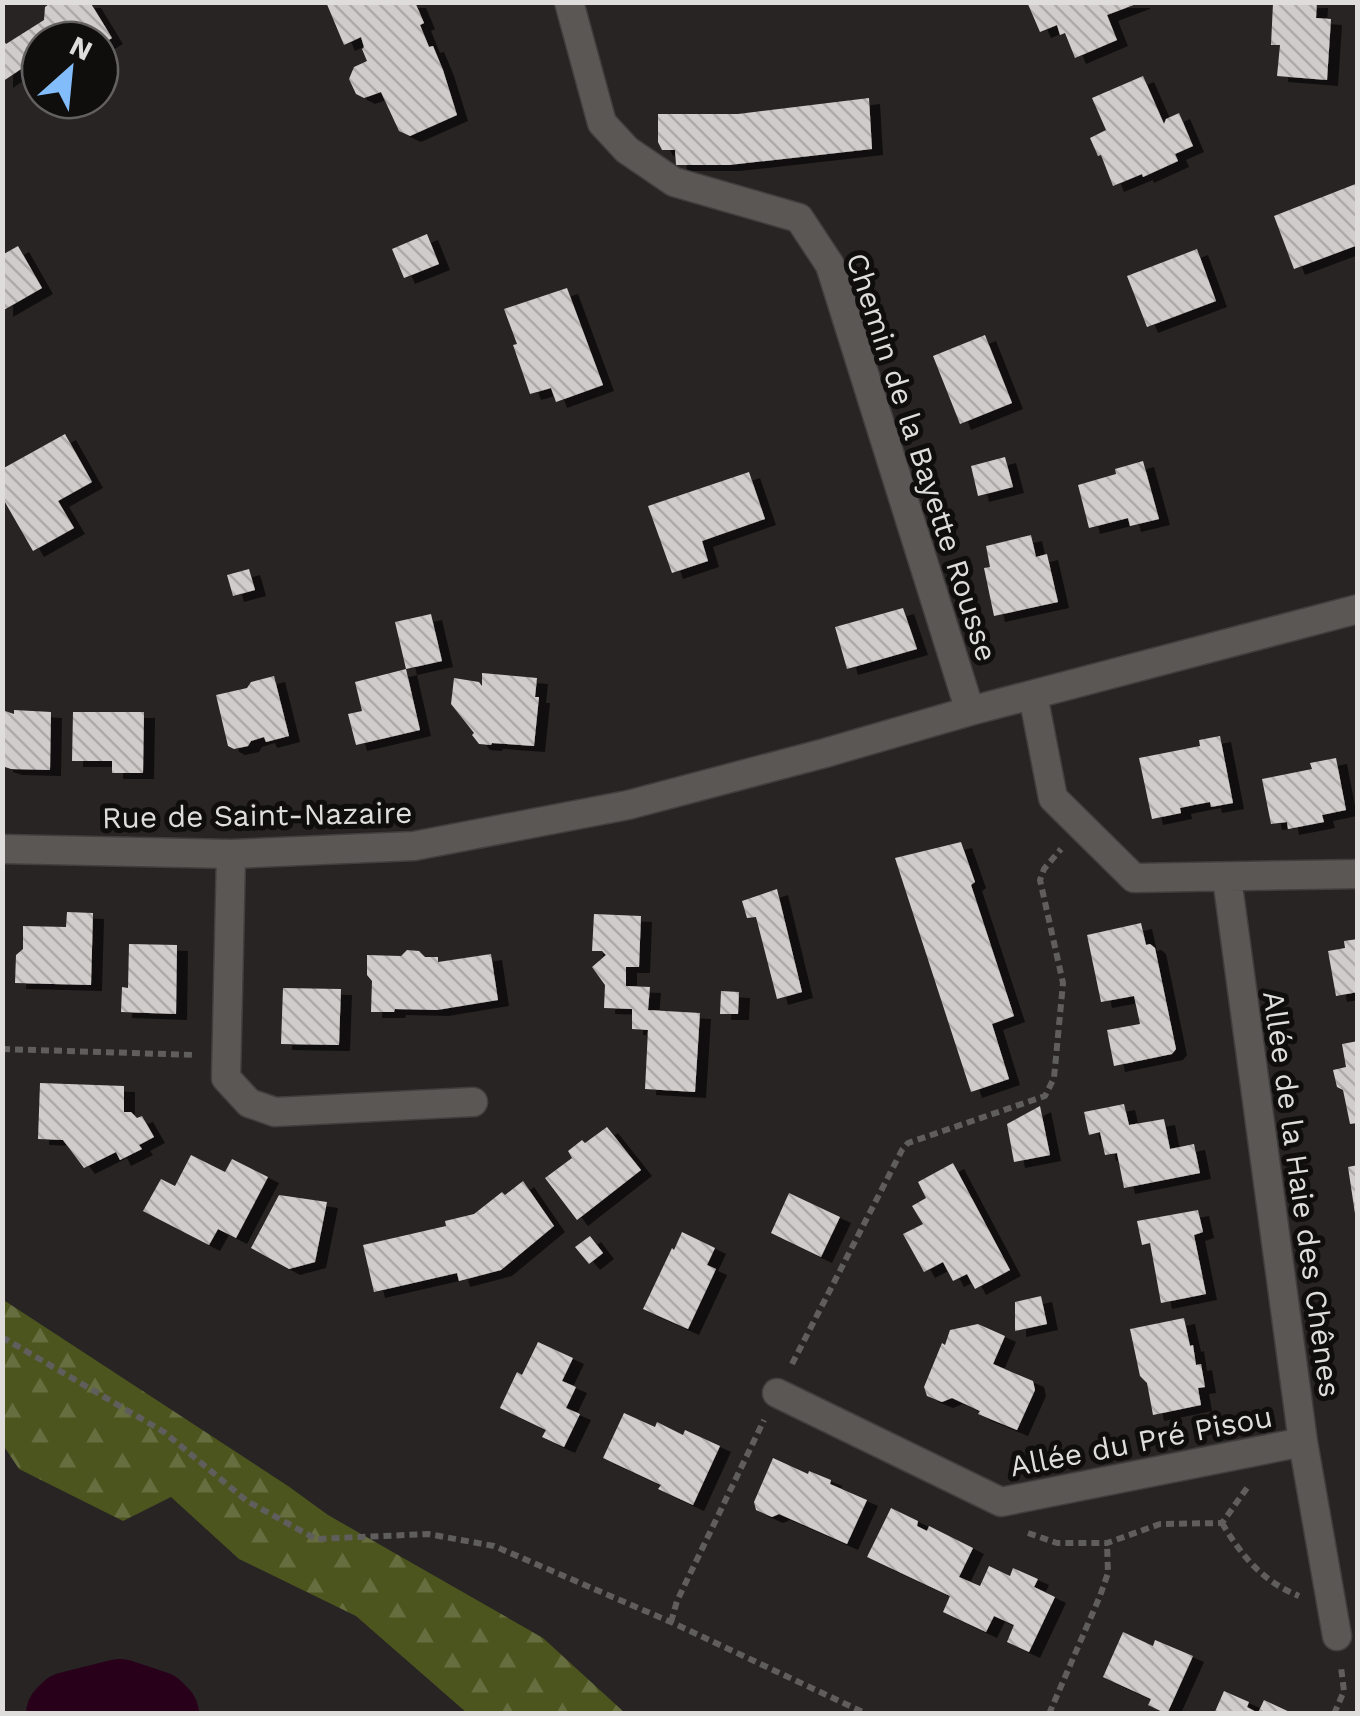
<svg xmlns="http://www.w3.org/2000/svg" width="1360" height="1716" font-family="'Work Sans',sans-serif">
	<style>
		.forest { fill: url(#forest-firs) }
		.lines { fill: none; stroke-linecap: round; stroke-linejoin: round }
		.river { stroke: #290019; stroke-width: 72 }
		.building { fill: url(#building-back-hatch); filter: url(#shadow) }
		.minor-casing { stroke: #413f3e; stroke-width: 31 }
		.path { stroke: #605e5d; stroke-width: 6; stroke-dasharray: 8 5; stroke-linecap: butt }
		.minor { stroke: #5a5755; stroke-width: 28 }
		.labels { text-anchor: middle; dominant-baseline: central; stroke-width: 10; stroke-linejoin: round; paint-order: stroke }
		.street-label { font-size: 30px; fill: #dedddc; stroke: #0f0e0d }
	</style>
	<defs>
		<pattern id="forest-firs" width="22" height="20" patternUnits="userSpaceOnUse" patternTransform="scale(2.5)"><rect width="22" height="20" fill="#4d551e"/><path d="M5 1l3.5 6h-7zM16 11l3.5 6h-7z" fill="#666d3e"/></pattern>
		<pattern id="building-back-hatch" width="6" height="6" patternUnits="userSpaceOnUse" patternTransform="scale(2.5)"><rect width="6" height="6" fill="#d0cccc"/><path d="M-1 5l2 2M0 0l6 6M5-1l2 2" fill="none" stroke="#adaaaa"/></pattern>
		<filter id="shadow"><feDropShadow dx="11" dy="6" stdDeviation="0" flood-color="#0009"/></filter>
	</defs>
	<rect width="100%" height="100%" fill="#272423"/>
	<path class="forest" d="M2 1299 288 1486 328 1515 543 1638 625 1713H467L356 1616 239 1559 171 1497 123 1521 19 1469 3 1445Z"/>
	<g class="lines">
		<path class="river" d="M62 1714 68 1708 120 1695 156 1707 163 1714"/>
	</g>
	<path class="building" d="M52 2H90L112 38 100 45V40H40V56L2 82V38L6 44 44 20 45 7Z
		M326 2H415L424 23 420 25 429 47 433 46 443 70 457 115 410 136 399 131 381 92 364 98 356 94 349 79 354 67 367 61 362 49 364 47 361 37 344 45Z
		M1027 2H1139V3L1107 15 1117 40 1075 58 1065 33 1060 35 1057 25 1040 32Z
		M1317 2 1316 18 1331 19 1327 80 1277 76 1280 45H1271L1273 3Z
		M1143 76 1164 124 1166 119 1179 113 1193 146 1175 154 1178 161 1143 177 1142 174 1113 186 1101 155 1098 156 1090 138 1106 130 1092 98Z
		M869 98 872 149 729 165H676L675 150H662L658 142V114H738Z
		M1358 183V245L1294 269 1274 216Z
		M427 234 439 264 404 278 392 249Z
		M18 246 42 288 2 311V255Z
		M1197 249 1216 301 1147 327 1127 276Z
		M567 288 603 385 556 402 551 388 530 394 513 345 517 344 504 309Z
		M985 335 1012 403 960 424 933 356Z
		M65 434 92 482 58 501 74 528 33 551 2 497V469Z
		M1005 457 1013 487 978 496 971 466Z
		M1143 461 1159 519 1130 526 1128 518 1089 528 1078 485 1116 474 1115 469Z
		M749 472 765 519 702 541 708 561 672 573 648 506Z
		M1031 535 1036 557 1047 554 1058 602 994 616 984 568 990 567 986 546Z
		M249 569 255 590 233 596 227 575Z
		M903 608 917 649 847 669 835 627Z
		M431 614 442 661 406 669 395 622Z
		M406 669 420 730 356 745 348 714 362 711 355 682Z
		M482 673 537 678 535 697H539L534 746 492 743 491 745 479 744 472 735 474 733 451 704 454 678 479 682 482 686Z
		M274 676 289 736 266 742 264 737 251 741 248 746 234 749 228 746 216 695 247 688 251 682Z
		M2 710 14 714V710L51 712 50 770 11 769 2 766Z
		M73 712H144L143 773H112V761H72Z
		M1220 736 1233 803 1211 807 1210 802 1194 805 1180 808 1181 813 1152 819 1139 758 1200 746 1199 740Z
		M1336 758 1346 810 1322 815 1324 822 1288 829 1287 822 1271 824 1262 779 1312 769 1310 763Z
		M961 842 975 882 971 885 1014 1016 992 1024 1009 1079 971 1092 895 858Z
		M777 889 802 992 777 999 756 917 747 918 742 901Z
		M67 912 93 913 91 985 15 983 16 955 23 949V926L66 927Z
		M594 914 641 916 639 967H626V986L650 987 648 1010 700 1013 695 1092 645 1089 648 1030 632 1029V1009L604 1008 605 985 592 967 606 955 602 951H592Z
		M1141 923 1146 945 1150 944 1155 948 1176 1049 1172 1054 1114 1066 1107 1030 1140 1024 1134 996 1101 1002 1087 935Z
		M1358 939V992L1336 996 1328 951 1345 948 1344 941Z
		M129 944 177 945 176 1014 121 1012 122 987 128 988Z
		M407 950 419 951 425 957H438V962L491 954 498 1000 437 1010 395 1009 394 1012H371L372 981 367 975V955L401 956Z
		M283 988 341 989 339 1045 281 1044Z
		M721 991 739 992 738 1014H720Z
		M1358 1041V1123L1350 1124 1343 1090 1337 1087 1333 1070 1346 1067 1342 1044Z
		M40 1083 124 1086V1112H131L137 1118 142 1116 154 1137 139 1145 142 1149 120 1160 116 1152 84 1168 63 1140 38 1139Z
		M1124 1104 1129 1125 1164 1119 1170 1149 1194 1144 1200 1173 1124 1188 1117 1153 1105 1155 1100 1132 1089 1135 1084 1112Z
		M1040 1106 1050 1155 1014 1162 1007 1124Z
		M607 1127 641 1170 577 1220 545 1178 572 1158 568 1151 582 1140 585 1143Z
		M191 1155 225 1172 232 1159 268 1177 236 1238 218 1229 209 1245 143 1211 161 1179 175 1186Z
		M953 1163 1010 1270 975 1289 967 1274 953 1281 943 1262 924 1272 903 1234 923 1224 912 1206 926 1198 918 1182Z
		M1358 1165V1220H1356L1348 1167Z
		M523 1181 554 1226 501 1270 459 1281 457 1273 374 1292 363 1245 446 1226 445 1221 474 1214 502 1192 505 1195Z
		M789 1193 840 1217 821 1257 771 1233Z
		M279 1195 327 1202 315 1262 289 1269 251 1248Z
		M1198 1210 1203 1232 1194 1235 1206 1294 1161 1303 1150 1243 1142 1245 1137 1221Z
		M682 1232 715 1248 707 1265 716 1269 688 1329 643 1309 672 1248 674 1250Z
		M590 1236 603 1253 589 1264 575 1247Z
		M1041 1296 1047 1324 1015 1331V1302Z
		M1184 1318 1190 1346 1193 1345 1196 1365 1201 1364 1205 1387 1198 1388 1201 1405 1153 1415 1147 1383 1140 1376 1130 1329Z
		M978 1324 1005 1336 993 1364 1033 1381 1035 1390 1017 1430 978 1414 980 1411 952 1398 942 1402 927 1396 924 1387 942 1343 945 1345 950 1330Z
		M538 1342 573 1358 562 1381 576 1387 566 1408 580 1414 564 1447 542 1437 546 1430 500 1408 517 1372 522 1375Z
		M624 1413 655 1427 657 1422 683 1435 685 1430 720 1446 693 1505 658 1489 661 1485 603 1458Z
		M773 1458 808 1474 809 1471 831 1480 830 1484 867 1500 847 1544 779 1514 772 1517 756 1510 754 1502Z
		M891 1508 918 1521 917 1526 927 1531 929 1526 973 1548 959 1577 980 1586 989 1566 1010 1576 1013 1568 1038 1579 1034 1587 1055 1597 1029 1652 1007 1642 1014 1625 994 1616 986 1632 943 1612 950 1596 867 1557Z
		M1123 1632 1153 1646 1155 1640 1193 1656 1167 1714 1148 1705 1151 1699 1103 1677Z
		M1224 1691 1249 1702 1247 1707 1258 1713 1264 1700 1294 1714H1214Z"/>
	<g class="lines">
		<g class="minor-casing">
			<path id="minor" d="M569 2 602 123 627 150 674 182 799 218 830 265 970 711
				M1033 695 1053 798 1134 878 1358 874
				M2 849 231 854 414 846 628 805 825 753 970 711 1358 609
				M231 854 226 1078 249 1103 275 1112 473 1102
				M1227 878 1303 1442 1337 1636
				M777 1393 1001 1502 1303 1442"/>
		</g>
		<path class="path" d="M2 1049 196 1055
			M2 1337 164 1432 247 1501 316 1539 428 1534 494 1546 671 1622 867 1714
			M792 1364 902 1150 908 1143 1045 1096 1054 1078 1063 983 1040 880 1044 869 1061 849
			M1222 1523C1241 1555 1263 1582 1299 1596
			M1028 1533 1057 1543H1107L1160 1524 1222 1523 1247 1488
			M671 1622 677 1601 764 1420
			M1049 1714 1100 1596 1108 1573 1107 1543
			M1334 1714 1344 1691 1341 1667"/>
		<use href="#minor" class="minor"/>
	</g>
	<g class="labels">
		<g class="street-label">
			<text transform="translate(922 457) rotate(72)">Chemin de la Bayette Rousse</text>
			<text transform="translate(257 815) rotate(-1)">Rue de Saint-Nazaire</text>
			<text transform="translate(1302 1194) rotate(82)">Allée de la Haie des Chênes</text>
			<text transform="translate(1141 1441) rotate(-11)">Allée du Pré Pisou</text>
		</g>
	</g>
	<rect width="1360" height="1716" fill="none" stroke="#dedddc" stroke-width="10"/>
	<g transform="translate(70 70) rotate(27)"><circle r="48" fill="#0f0e0d" stroke="#626160" stroke-width="2.5"/>
	<path d="M0-8L18 38L0 25L-18 38Z" fill="#82bcfa"/>
	<text y="-15" font-size="28" font-weight="bold" text-anchor="middle" fill="#dedddc">N</text>
	</g>
</svg>
